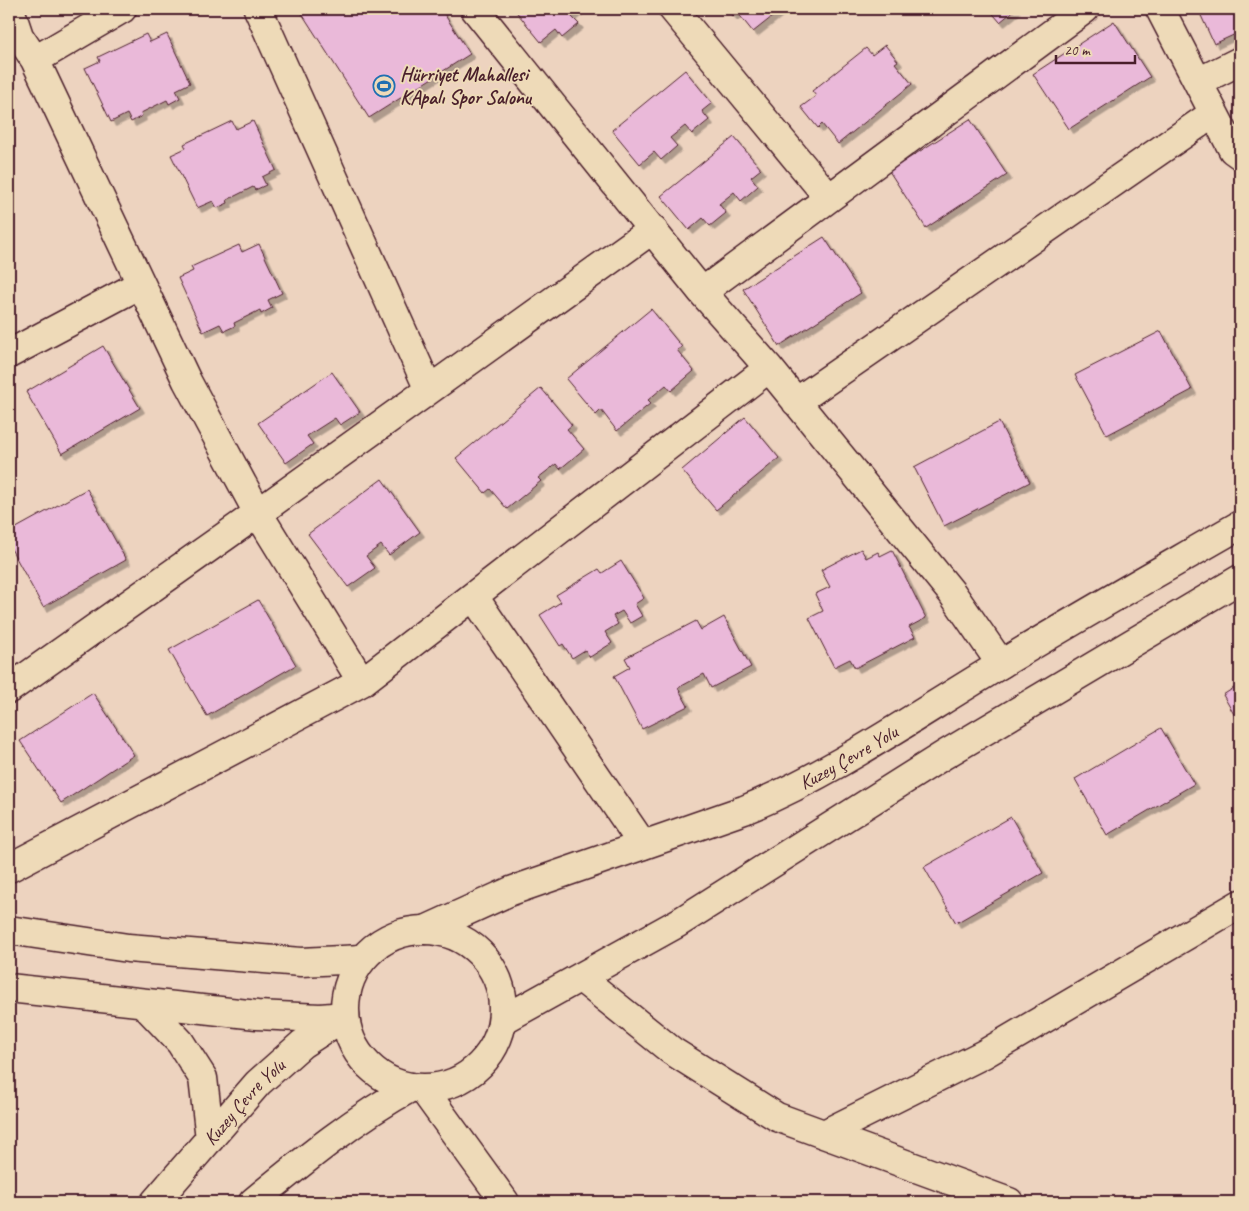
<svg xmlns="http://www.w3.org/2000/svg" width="1249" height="1211" font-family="Caveat,sans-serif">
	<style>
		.building { fill: #eab9d9; stroke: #4a1f2b; filter: url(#shadow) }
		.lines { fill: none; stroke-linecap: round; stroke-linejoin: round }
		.minor-casing { stroke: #4a1f2b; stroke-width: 31 }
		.major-casing { stroke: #4a1f2b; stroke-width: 31 }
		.minor { stroke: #eedab8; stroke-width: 28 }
		.major { stroke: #eedab8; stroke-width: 28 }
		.labels { text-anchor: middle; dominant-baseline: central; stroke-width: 4; stroke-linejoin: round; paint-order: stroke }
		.poi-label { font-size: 20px; font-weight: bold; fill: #4a1f2b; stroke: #eedab8; text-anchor: start }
		.street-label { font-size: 20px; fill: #4a1f2b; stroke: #eedab8 }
	</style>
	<defs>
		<filter id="shadow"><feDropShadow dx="4.5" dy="4.5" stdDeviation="0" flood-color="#0004"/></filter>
	</defs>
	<rect width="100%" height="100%" fill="#edd3bf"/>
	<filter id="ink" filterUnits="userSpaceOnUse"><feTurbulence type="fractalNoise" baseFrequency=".02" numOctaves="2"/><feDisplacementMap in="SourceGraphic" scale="10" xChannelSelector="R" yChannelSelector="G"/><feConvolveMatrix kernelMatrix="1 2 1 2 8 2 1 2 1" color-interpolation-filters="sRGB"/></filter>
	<g filter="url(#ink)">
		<path class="building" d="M299 9H441L470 54 369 118Z
			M514 9H580L571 16 579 24 562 38 556 30 541 42Z
			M727 9H782L753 32 737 12 733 16Z
			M989 9H1016L1000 22Z
			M1198 9H1240V32L1214 44Z
			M1114 21 1150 77 1069 129 1033 74Z
			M146 34 150 42 167 34 190 83 176 90 180 98 169 104 167 100 141 113 142 116 131 122 127 114 111 122 85 68 100 61 98 57Z
			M885 45 898 61 895 63 912 84 838 144 822 124 818 128 801 107 816 96 812 91 866 48 872 55Z
			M685 70 712 103 702 111 709 120 692 134 685 126 670 138 677 146 661 160 654 152 640 164 612 130Z
			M970 119 1007 175 926 228 889 171Z
			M232 121 236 129 253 121 276 170 262 177 266 185 255 190 253 187 227 200 228 203 217 208 213 201 197 208 171 155 186 148 184 144Z
			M734 137 761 169 751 177 758 186 741 201 734 192 719 204 726 213 710 226 703 218 689 230 661 196Z
			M824 237 861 293 779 346 743 289Z
			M259 244 282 293 268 300 272 308 261 314 260 310 234 323 235 326 224 331 220 324 203 332 178 278 193 271 191 267 239 245 242 252Z
			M651 309 682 347 677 350 694 371 671 391 666 385 648 400 651 403 617 431 601 410 596 415 566 379Z
			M1161 331 1192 390 1107 435 1075 375Z
			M103 346 140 408 62 454 26 392Z
			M332 372 360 412 340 425 335 418 307 436 313 444 286 463 258 423Z
			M541 388 572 425 567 429 584 449 560 469 556 464 538 478 541 481 507 509 490 489 485 493 456 458Z
			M745 417 779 458 716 510 682 470Z
			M999 422 1030 482 944 526 914 467Z
			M382 479 420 532 389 555 381 545 366 556 375 568 348 587 308 534Z
			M87 489 126 560 43 607 9 545V532Z
			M861 549 866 558 878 552 880 556 892 550 926 618 909 627 915 637 855 668 850 659 834 667 809 618 823 611 815 594 830 587 821 570Z
			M621 561 644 598 635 604 642 616 630 623 622 611 613 616 618 624 605 632 612 643 590 657 585 650 572 658 563 644 560 646 540 615 561 602 556 595 599 569 602 573Z
			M258 600 296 665 207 716 169 650Z
			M724 617 751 667 711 688 704 674 678 688 688 706 642 729 614 676 630 667 625 658 696 621 701 630Z
			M1240 684V725L1223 695Z
			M93 693 134 755 61 803 20 741Z
			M1161 728 1194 784 1107 835 1075 779Z
			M1011 817 1043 873 956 923 924 867Z"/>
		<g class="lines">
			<g class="minor-casing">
				<path id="minor" d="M10 9 19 36 35 60 187 381 258 513 362 682
					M258 9 429 390
					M475 9 702 292 769 368 952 593 1001 664
					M673 9 829 198
					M1160 9 1233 150 1240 155
					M35 60 122 9
					M1198 82 1240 61
					M702 292 1085 9
					M9 354 141 284
					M796 402 1214 113
					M474 597 643 845
					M9 689 258 513 653 229
					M9 868 362 682 769 368
					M9 930 128 948 301 962 362 959
					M581 978 672 1051 777 1117 1009 1202
					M9 988 257 1015 320 1018 345 1016
					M143 1003 180 1042 203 1078 210 1139
					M423 1089 505 1202
					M824 1134 984 1054 1240 904"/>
			</g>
			<g class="major-casing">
				<g id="major">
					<circle cx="424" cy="1009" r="79"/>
					<path id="s1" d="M425 930 511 891 744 810C829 775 906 722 985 674 1069 622 1155 574 1240 525"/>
					<path d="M503 1020 678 923 944 755 1240 579"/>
					<path id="s2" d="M155 1202 258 1083 302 1044 345 1016"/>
					<path d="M253 1202C303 1161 355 1118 412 1087"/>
				</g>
			</g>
			<use href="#minor" class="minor"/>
			<use href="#major" class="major"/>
		</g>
	</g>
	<defs>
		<g id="stadium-ring" transform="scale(1.125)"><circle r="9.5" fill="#eedab8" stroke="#1f6fb2" stroke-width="1.5"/><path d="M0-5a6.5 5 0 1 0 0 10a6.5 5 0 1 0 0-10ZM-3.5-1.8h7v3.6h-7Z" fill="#1f6fb2"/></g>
	</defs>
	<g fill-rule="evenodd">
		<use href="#stadium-ring" x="384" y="86"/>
	</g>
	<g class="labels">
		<g class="poi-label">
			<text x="400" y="74">Hürriyet Mahallesi<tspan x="400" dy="23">KApalı Spor Salonu</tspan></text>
		</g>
		<g class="street-label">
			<text stroke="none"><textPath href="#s1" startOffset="458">Kuzey Çevre Yolu</textPath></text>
			<text stroke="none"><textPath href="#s2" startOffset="134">Kuzey Çevre Yolu</textPath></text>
		</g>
	</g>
	<rect width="1249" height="1211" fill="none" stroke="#eedab8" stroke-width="30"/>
	<rect x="15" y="15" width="1219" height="1181" fill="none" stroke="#4a1f2b" stroke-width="2" filter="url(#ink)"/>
	<path d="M1056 55v8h79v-8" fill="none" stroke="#4a1f2b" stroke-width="2.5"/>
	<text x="1064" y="55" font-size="15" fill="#4a1f2b" stroke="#eedab8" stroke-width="4" paint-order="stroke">20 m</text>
</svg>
